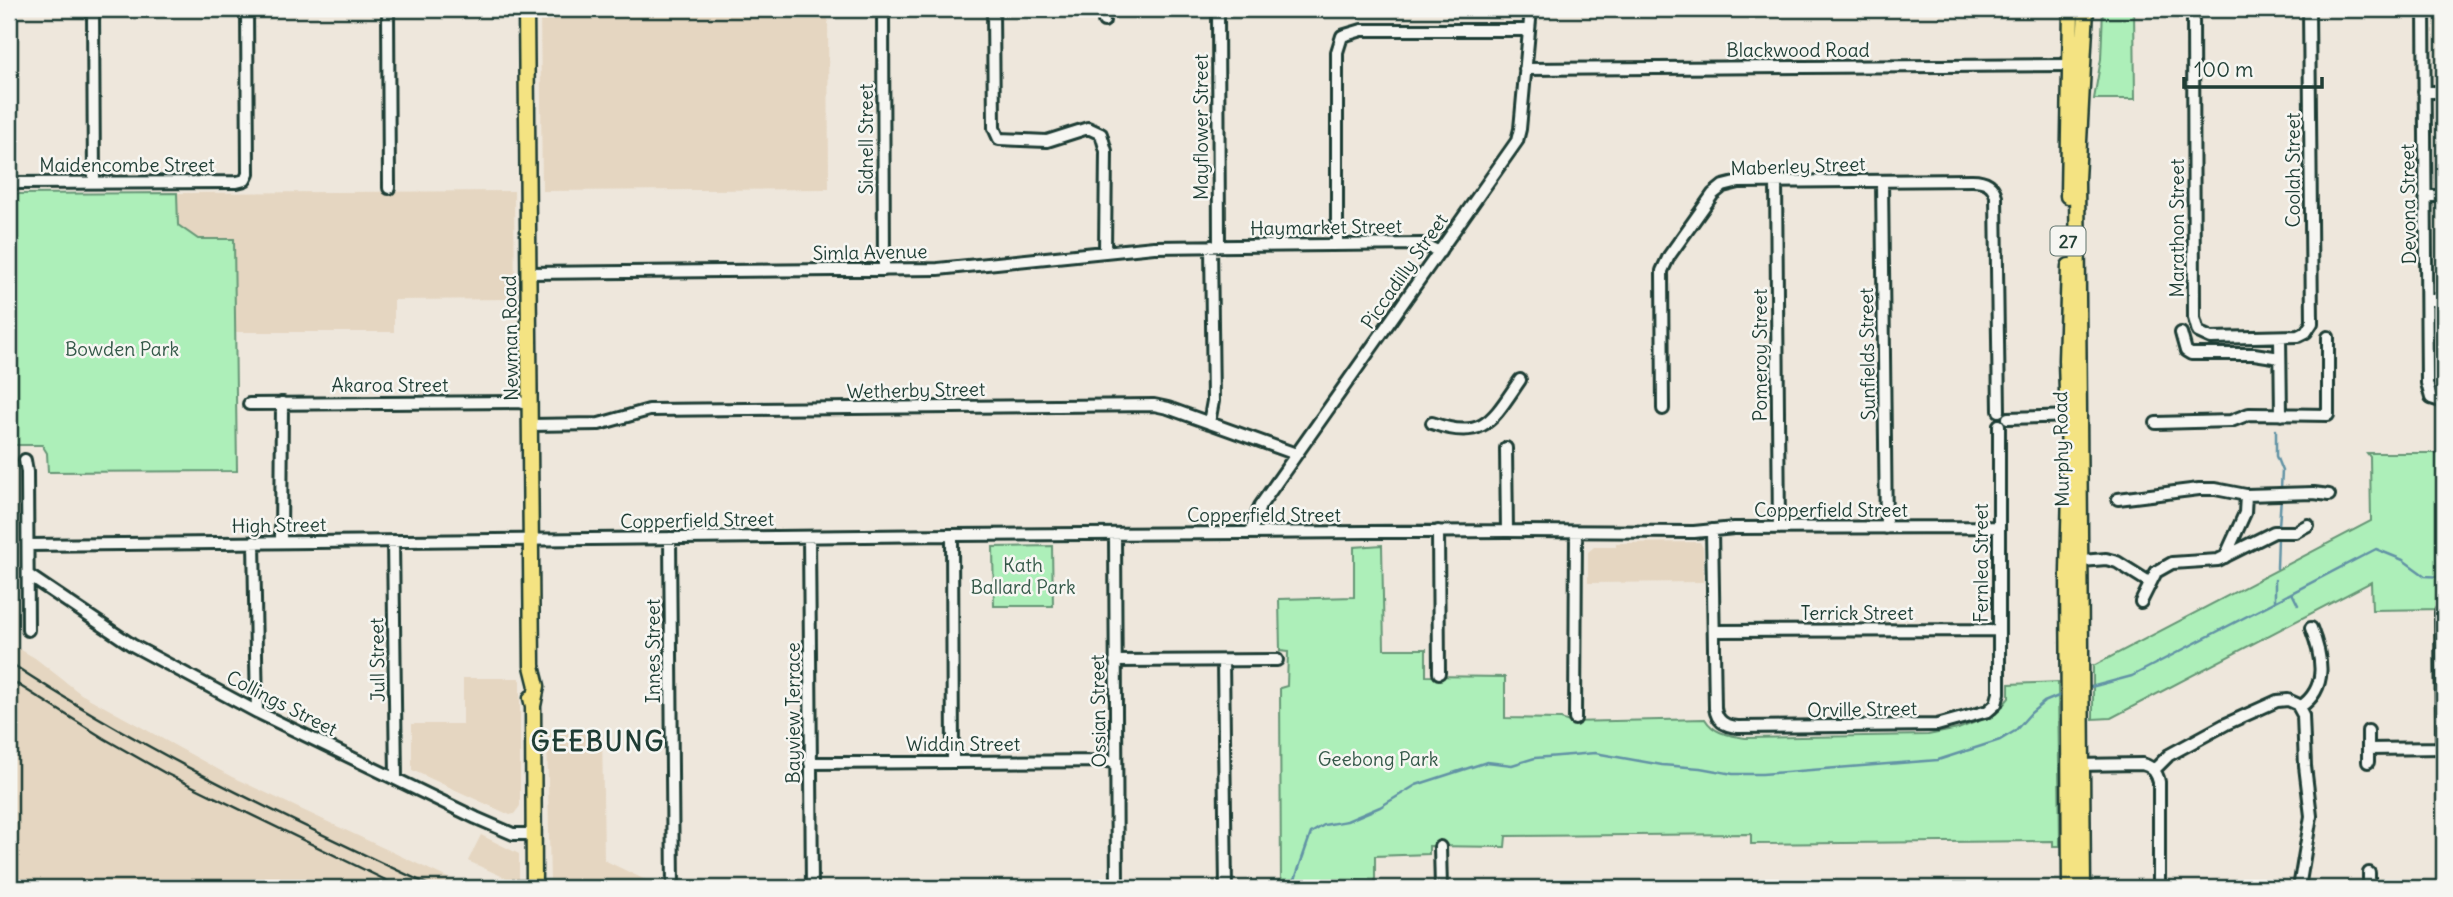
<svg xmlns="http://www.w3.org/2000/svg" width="2453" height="897" font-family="Delius,sans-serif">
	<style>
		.built { fill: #e5d6c1 }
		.green { fill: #adefb9; stroke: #669676; stroke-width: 2 }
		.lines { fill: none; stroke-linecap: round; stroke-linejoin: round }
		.stream { stroke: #6293a5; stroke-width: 2.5 }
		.minor-casing { stroke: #1f3d34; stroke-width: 16 }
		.major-casing { stroke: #1f3d34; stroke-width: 19 }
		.minor { stroke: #f6f6f2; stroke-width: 10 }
		.major { stroke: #f4e382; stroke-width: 14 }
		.rail { stroke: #1f3d34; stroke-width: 2.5 }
		.labels { text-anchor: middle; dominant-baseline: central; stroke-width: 5; stroke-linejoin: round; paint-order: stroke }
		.shield { fill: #f6f6f2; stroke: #60746d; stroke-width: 2 }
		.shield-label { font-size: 18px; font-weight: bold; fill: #1f3d34 }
		.street-label { font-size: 19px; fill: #1f3d34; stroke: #f6f6f2 }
		.park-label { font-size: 19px; fill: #345848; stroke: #f6f6f2 }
		.district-label { font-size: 26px; font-weight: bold; letter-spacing: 2px; fill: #1f3d34; stroke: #f6f6f2 }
	</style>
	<rect width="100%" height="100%" fill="#eee7dc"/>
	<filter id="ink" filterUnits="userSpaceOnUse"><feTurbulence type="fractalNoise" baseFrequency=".0143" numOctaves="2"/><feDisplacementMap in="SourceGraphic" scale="14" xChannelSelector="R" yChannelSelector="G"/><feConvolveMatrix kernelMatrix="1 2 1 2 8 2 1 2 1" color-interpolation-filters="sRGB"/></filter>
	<g filter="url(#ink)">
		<path class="built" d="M540 9H828L829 189 542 191Z
			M514 191 515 299 394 300V332H235L234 239H198L178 225 177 193Z
			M1700 542 1703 548V582L1588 583V552L1594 547H1616V543Z
			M9 643 35 658 81 694 232 777 469 888H9Z
			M463 678H520V806L514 814 510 815 412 770V724H463Z
			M602 732 604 860 658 886V888H551L550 884 547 733Z
			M481 835 519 854V884L468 861Z"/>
		<path class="green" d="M2103 9H2134L2135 99H2094L2101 59Z
			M177 193 178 225 198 239H234L237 471 48 472 47 453 42 445H9V194Z
			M2367 453H2444V609L2372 610 2371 582 2111 718 2093 719V666L2371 521 2370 457Z
			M1382 545 1384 649H1426V676L1505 677V718L1561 719 1569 722 1705 719C1714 734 1729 735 1746 738L1928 735 1958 729 1996 714 2009 698V684L2058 682 2060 846H2053V841L1751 844V834L1506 836 1505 847 1429 846V854L1375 856V888H1235V885L1281 884 1280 688 1287 686 1288 652 1280 651 1279 599 1354 597V547Z
			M1052 546 1053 606H994L993 547Z"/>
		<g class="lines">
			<path class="stream" d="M2276 430V456L2282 471 2281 488
				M2279 526 2281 497
				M2277 568 2278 537
				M2292 593 2298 605
				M2275 601V580
				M2091 687 2132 676 2376 549 2403 560 2425 576 2444 577
				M1292 888 1311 833 1324 825 1347 821 1380 807 1416 785 1487 762 1512 765 1535 758 1595 753 1662 765 1700 768 1733 774H1762L1938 760 2000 740 2015 731 2031 713 2044 702 2061 695"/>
			<g class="minor-casing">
				<path id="minor" d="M93 9 94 183
					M388 9 389 188
					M883 9 884 270
					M993 9 994 128 999 139 1047 141 1088 128 1101 134 1106 151 1105 252
					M1104 9V21
					M1218 9 1219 246
					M2193 9 2194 318 2198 332 2211 338 2298 336 2306 332 2312 323 2309 9
					M2424 9 2427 383 2431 398 2444 402
					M1525 69 2071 65
					M2424 92H2444
					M1776 181 1779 528
					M1882 181 1886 528
					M9 183 237 182 245 180 248 174 247 9
					M2425 196H2444
					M1337 245V52L1342 36 1362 30H1529
					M529 273 938 269 1154 247 1422 244 1440 252
					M2427 300H2444
					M2181 333 2186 351 2191 354H2254L2280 358
					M2280 337 2281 415
					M249 404 519 402 531 405
					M1663 409 1662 271 1669 256 1713 194 1723 186 1739 182 1972 180C1985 180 1993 184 1996 196L1999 411
					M2008 418 2075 416
					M1209 423 1213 401 1211 246
					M1432 423C1484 442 1493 419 1520 380
					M2156 423 2231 421 2249 414 2328 415V337
					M530 425 599 424 649 410 1154 405 1168 408 1296 454
					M1506 448 1507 531
					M25 460 27 472 28 630
					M2118 499 2199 489H2215L2246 495 2314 493 2329 495
					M1712 530 1715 708C1717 721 1724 726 1738 727L1937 725 1988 711 1996 704 1999 693V425
					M1438 531 1439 673
					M1250 533 1260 506 1517 141 1520 129 1531 9
					M1115 534 1117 888
					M952 535 953 762
					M809 537 812 888
					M670 538 673 888
					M393 541 396 779
					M254 542 257 712
					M281 542 282 403
					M28 545 952 535 1507 531 1694 532 1734 528 1998 527
					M2225 557 2245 513 2246 495
					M2082 561 2106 559 2117 562 2149 582
					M28 575 132 645 257 712 476 818 513 834H534
					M2141 602 2156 572 2172 563 2218 560 2274 532H2295L2308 525
					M2441 612 2442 748
					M1715 631 1999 630
					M1115 661 1277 660
					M1223 661 1226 888
					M2300 707C2329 688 2322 656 2311 628
					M1575 719 1576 532
					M2368 731V762
					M2368 749 2444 748
					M810 763 1116 761
					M2075 765 2142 764C2152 766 2157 772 2159 782V888
					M2154 770 2169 755 2226 724 2277 701 2288 700 2297 704 2303 715 2305 766 2311 816 2299 888
					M1440 847 1441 888
					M2369 873V888"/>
			</g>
			<g class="major-casing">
				<path id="major" d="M526 9 532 666 537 686 533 706
					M2068 196 2071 9
					M2069 266 2066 360 2070 488 2068 572 2070 888
					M531 698 533 706 534 888
					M2083 888 2077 179 2086 9"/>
			</g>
			<use href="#minor" class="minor"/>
			<use href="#major" class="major"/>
			<path class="rail" d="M9 662C144 752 289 819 435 888
				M9 679 105 739 165 773 402 888"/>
		</g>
	</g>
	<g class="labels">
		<rect class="shield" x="2050.5" y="226.5" width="35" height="29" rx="5"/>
		<g class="shield-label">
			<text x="2068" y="241">27</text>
		</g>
		<g class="street-label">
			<text x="1798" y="50">Blackwood Road</text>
			<text transform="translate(1201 127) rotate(-90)">Mayflower Street</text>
			<text transform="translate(866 139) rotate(-90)">Sidnell Street</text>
			<text x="127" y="165">Maidencombe Street</text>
			<text transform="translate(1798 166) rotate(-2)">Maberley Street</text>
			<text transform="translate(2293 170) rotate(-90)">Coolah Street</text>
			<text transform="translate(2408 204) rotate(-91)">Devona Street</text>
			<text transform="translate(1326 227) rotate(-1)">Haymarket Street</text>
			<text transform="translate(2177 228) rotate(-90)">Marathon Street</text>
			<text transform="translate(870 252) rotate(-1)">Simla Avenue</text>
			<text transform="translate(1404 271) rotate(-55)">Piccadilly Street</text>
			<text transform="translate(510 338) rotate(-91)">Newman Road</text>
			<text transform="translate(1867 354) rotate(-91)">Sunfields Street</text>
			<text transform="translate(1760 355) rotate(-90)">Pomeroy Street</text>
			<text x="390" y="385">Akaroa Street</text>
			<text transform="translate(916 390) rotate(-1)">Wetherby Street</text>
			<text transform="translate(2061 449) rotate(-91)">Murphy Road</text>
			<text x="1831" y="510">Copperfield Street</text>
			<text x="1264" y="515">Copperfield Street</text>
			<text transform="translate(697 520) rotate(-1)">Copperfield Street</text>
			<text transform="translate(279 525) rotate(-1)">High Street</text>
			<text transform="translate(1981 563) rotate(-90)">Fernlea Street</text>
			<text x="1857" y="613">Terrick Street</text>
			<text transform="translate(653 651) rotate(-90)">Innes Street</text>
			<text transform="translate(377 660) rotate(-91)">Jull Street</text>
			<text transform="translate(282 703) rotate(27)">Collings Street</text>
			<text transform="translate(1862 709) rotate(-1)">Orville Street</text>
			<text transform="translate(1098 711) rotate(-91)">Ossian Street</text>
			<text transform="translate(793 713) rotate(-90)">Bayview Terrace</text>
			<text x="963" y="744">Widdin Street</text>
		</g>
		<g class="park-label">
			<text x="122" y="349">Bowden Park</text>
			<text x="1023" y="565">Kath<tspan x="1023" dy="22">Ballard Park</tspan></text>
			<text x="1378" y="759">Geebong Park</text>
		</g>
		<g class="district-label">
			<text x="598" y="741">GEEBUNG</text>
		</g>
	</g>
	<rect width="2453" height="897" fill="none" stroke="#f6f6f2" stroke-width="35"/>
	<rect x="18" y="18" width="2418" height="862" fill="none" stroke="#1f3d34" stroke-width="2.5" filter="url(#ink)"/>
	<path d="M2184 77v10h138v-10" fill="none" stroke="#1f3d34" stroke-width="3.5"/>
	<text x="2194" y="77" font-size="21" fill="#1f3d34" stroke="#f6f6f2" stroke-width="5" paint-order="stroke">100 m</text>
</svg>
